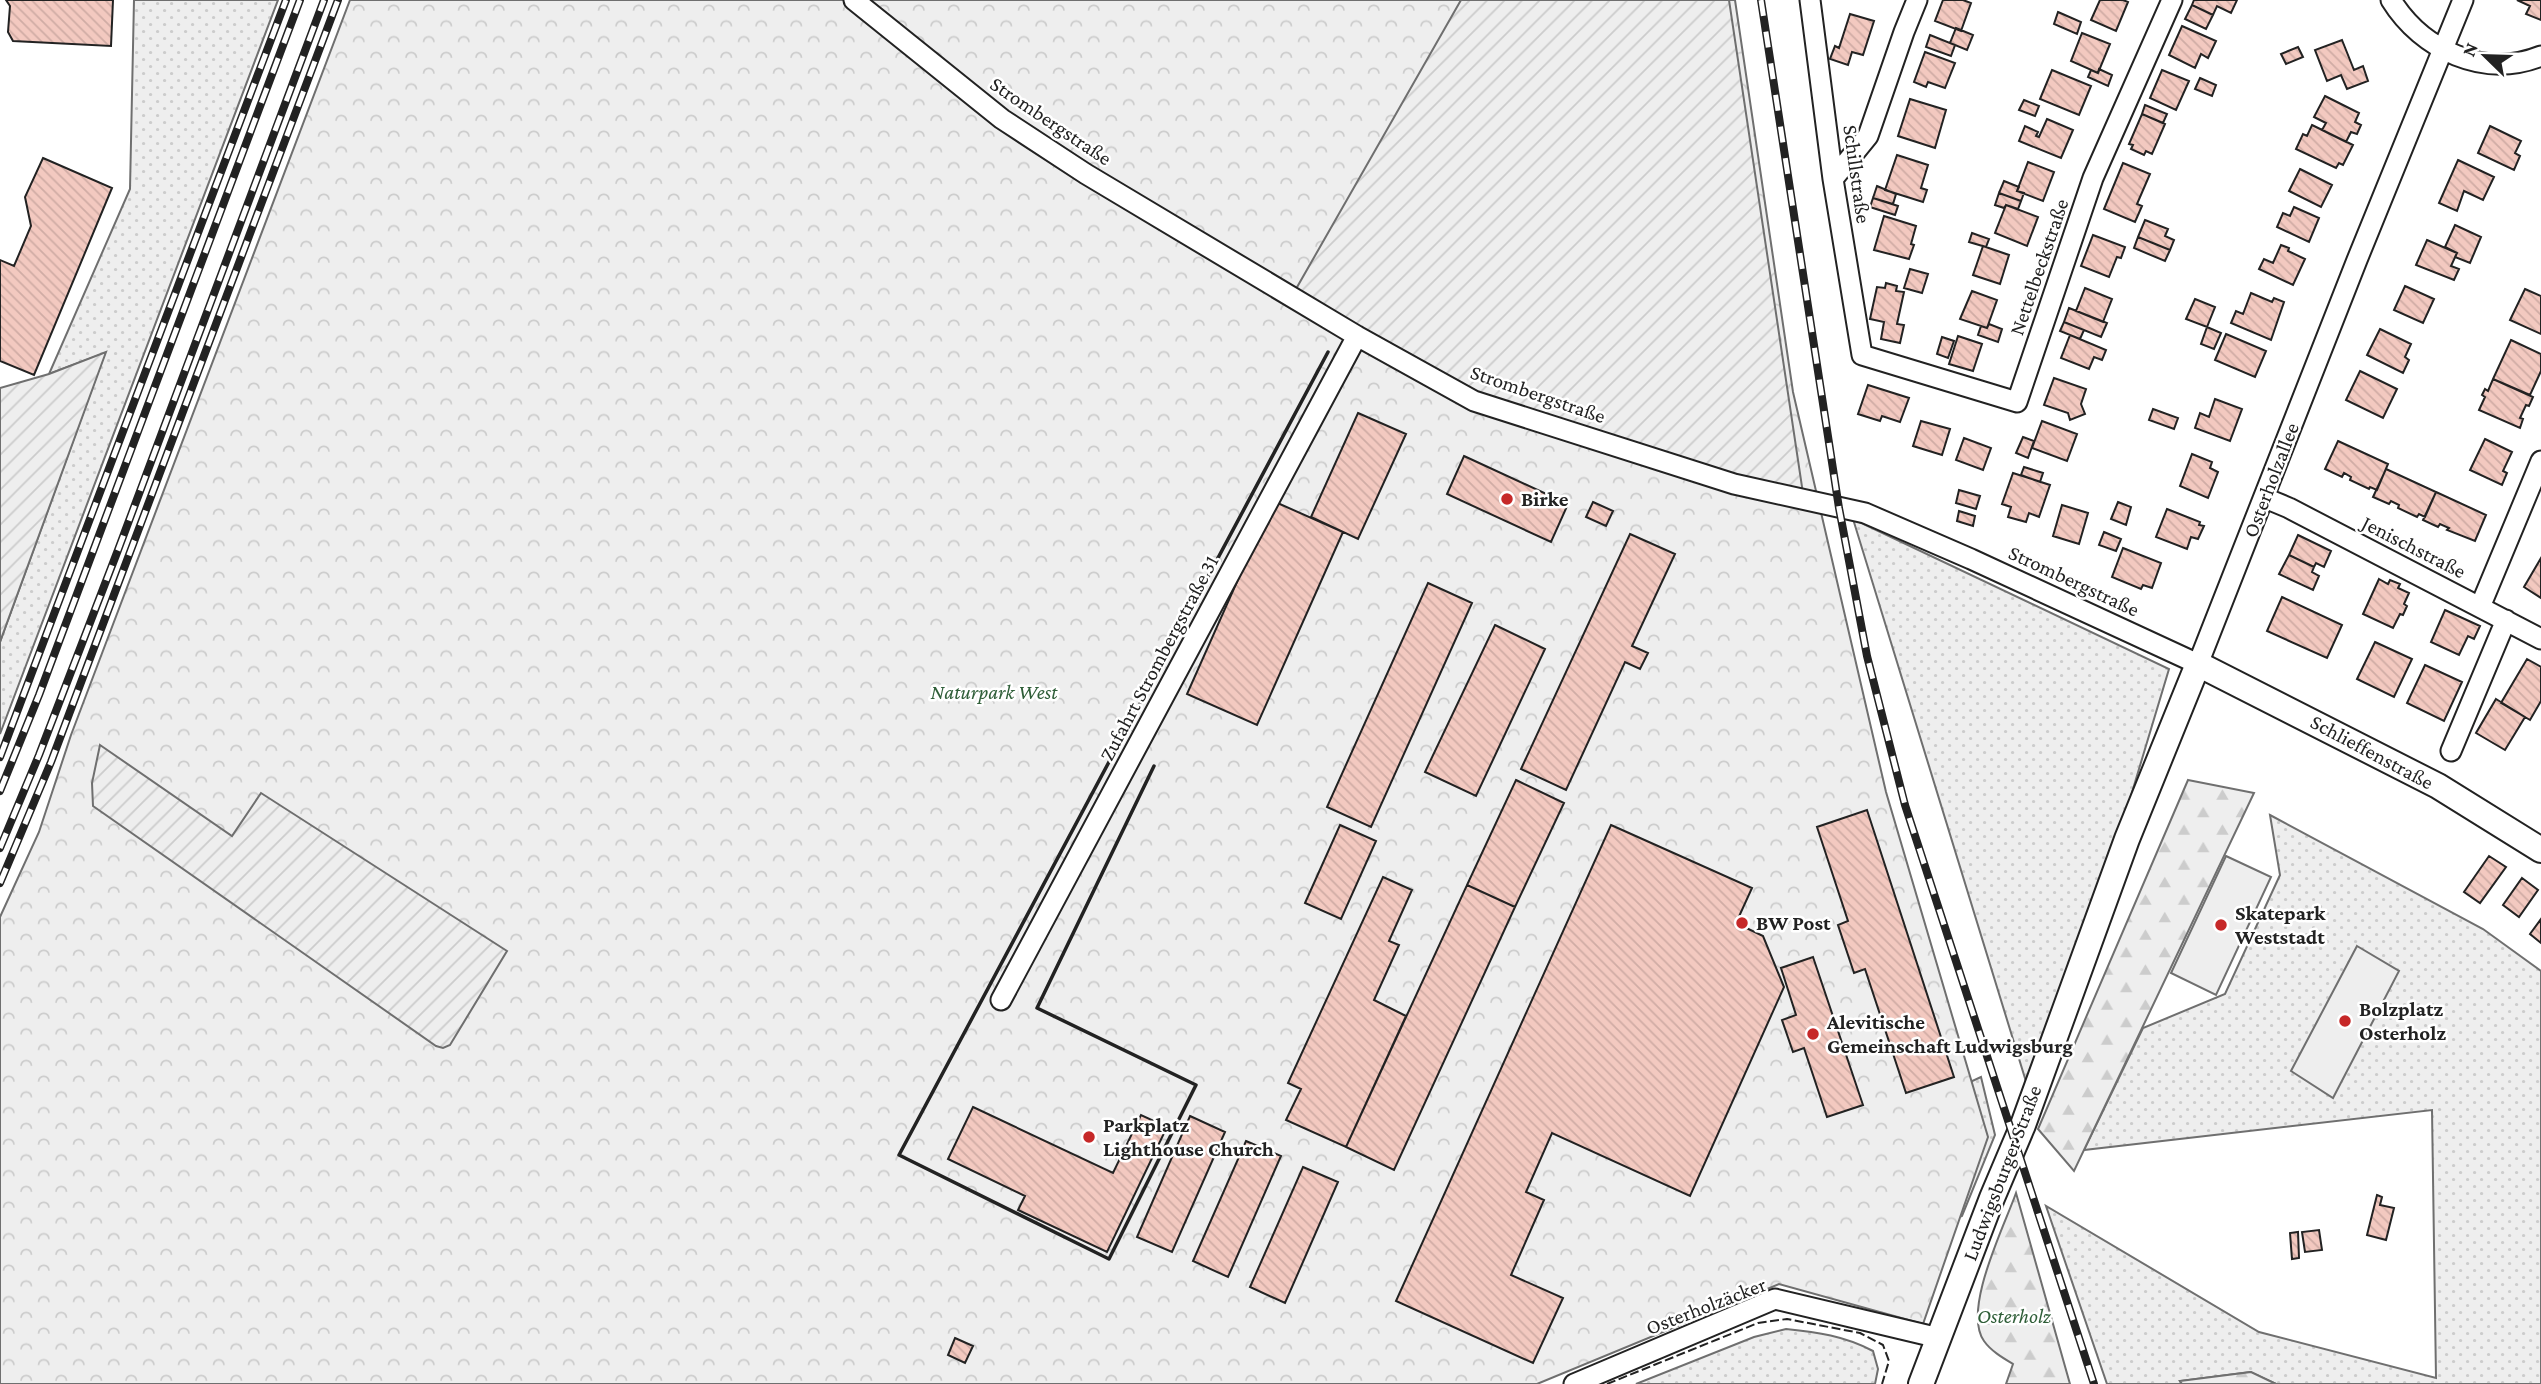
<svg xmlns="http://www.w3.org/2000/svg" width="2541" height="1384" font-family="'Crimson Pro',serif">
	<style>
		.grass { fill: url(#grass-dots); stroke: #6f6f6f; stroke-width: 2 }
		.forest { fill: url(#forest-firs); stroke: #6f6f6f; stroke-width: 2 }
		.park { fill: url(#park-crowns); stroke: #6f6f6f; stroke-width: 2 }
		.garden { fill: url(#garden-furrows); stroke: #6f6f6f; stroke-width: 2 }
		.pitch { fill: #eee; stroke: #6f6f6f; stroke-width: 2 }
		.building { fill: url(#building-back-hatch); stroke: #222; stroke-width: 2 }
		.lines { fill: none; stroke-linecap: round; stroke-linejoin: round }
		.minor-casing { stroke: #222; stroke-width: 23 }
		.tertiary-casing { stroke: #222; stroke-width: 28 }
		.minor { stroke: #fff; stroke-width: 19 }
		.tertiary { stroke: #fff; stroke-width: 24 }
		.rail-casing { stroke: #222; stroke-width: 8 }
		.rail { stroke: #fff; stroke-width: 5; stroke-dasharray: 16; stroke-linecap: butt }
		.fence { stroke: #222; stroke-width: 2; stroke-dasharray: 9 3.5; stroke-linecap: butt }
		.wall { stroke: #222; stroke-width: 3.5 }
		.poi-dot { fill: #c62828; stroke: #fff; stroke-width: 2.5 }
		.labels { text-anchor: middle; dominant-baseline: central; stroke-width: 5; stroke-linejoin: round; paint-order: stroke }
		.street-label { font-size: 21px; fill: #222; stroke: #fff }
		.poi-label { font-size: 21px; font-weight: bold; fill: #222; stroke: #fff; text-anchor: start }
		.park-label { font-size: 21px; font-style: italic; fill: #2f5e38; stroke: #fff }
	</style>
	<defs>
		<pattern id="grass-dots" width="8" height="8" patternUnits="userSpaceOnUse" patternTransform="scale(1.75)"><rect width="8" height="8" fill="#eee"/><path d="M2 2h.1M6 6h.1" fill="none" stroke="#ccc" stroke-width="1.8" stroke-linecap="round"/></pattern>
		<pattern id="forest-firs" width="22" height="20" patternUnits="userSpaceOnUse" patternTransform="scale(1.75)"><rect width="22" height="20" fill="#eee"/><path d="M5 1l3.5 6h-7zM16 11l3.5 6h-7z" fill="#ccc"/></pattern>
		<pattern id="park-crowns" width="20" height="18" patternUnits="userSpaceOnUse" patternTransform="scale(1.75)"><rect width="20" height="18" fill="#eee"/><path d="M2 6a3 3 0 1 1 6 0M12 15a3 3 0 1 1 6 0" fill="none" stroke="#ccc"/></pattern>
		<pattern id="garden-furrows" width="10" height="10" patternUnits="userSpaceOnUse" patternTransform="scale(1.75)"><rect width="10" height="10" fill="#eee"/><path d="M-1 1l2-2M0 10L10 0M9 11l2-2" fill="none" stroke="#ccc"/></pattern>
		<pattern id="building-back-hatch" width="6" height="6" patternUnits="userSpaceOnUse" patternTransform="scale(1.75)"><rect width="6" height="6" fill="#f3c9c0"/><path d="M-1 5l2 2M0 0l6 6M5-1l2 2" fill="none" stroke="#d0aca5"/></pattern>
	</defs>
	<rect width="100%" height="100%" fill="#fff"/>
	<path class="grass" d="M134 0H278L0 734V642L105 353 49 374 130 189Z
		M1853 519 2169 669 2091 929 2032 1101Z
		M2270 815 2483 929 2541 971V1384H2276L2250 1372 2180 1381 2182 1384H2107L2046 1206 2259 1332 2436 1378 2432 1110 2084 1150 2143 1028 2225 994 2280 875Z
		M1981 1077 1995 1135 1962 1216 1903 1238 1970 1082Z
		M1786 1329C1817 1332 1845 1336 1873 1351L1878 1369 1875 1384H1636L1754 1337Z"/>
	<path class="forest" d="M2188 780 2254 793 2074 1171 2038 1129Z
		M2016 1193 2070 1384H2006L2013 1364C2003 1358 1991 1351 1984 1341 1962 1310 2004 1227 2016 1193Z
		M2251 1372 2276 1384H2182L2180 1381Z"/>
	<path class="park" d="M350 0H1735L1793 392 1886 792 1988 1137 1923 1324 1779 1284 1537 1384H0V917L39 832 71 735Z"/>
	<path class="garden" d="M1461 0H1729L1804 500 1474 401 1292 296Z
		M106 352 0 642V388L49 374Z
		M100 745 232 836 261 793 507 951 450 1045 443 1048 436 1046 93 806 92 783Z"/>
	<path class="pitch" d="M2226 856 2271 877 2216 995 2171 973Z
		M2357 946 2399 971 2333 1098 2291 1071Z"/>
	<path class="building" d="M113 0 111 46 13 41 8 32 10 6 6 0Z
		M1943 0H1963L1971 3 1961 31 1935 21Z
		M2100 0H2123L2128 2 2116 31 2091 20Z
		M2194 0H2237L2231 13 2217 6 2213 15 2192 5Z
		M2517 0H2541V20L2526 14 2530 6Z
		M2192 5 2213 15 2206 29 2185 19Z
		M2058 12 2081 22 2077 34 2054 24Z
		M1850 14 1874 21 1863 55 1852 52 1848 65 1830 59 1835 46 1839 48Z
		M2182 26 2216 41 2208 58 2201 54 2195 68 2169 55Z
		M1956 28 1973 35 1967 50 1950 43Z
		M2082 33 2110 44 2098 73 2071 61Z
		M1930 35 1955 45 1951 56 1926 47Z
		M2342 40 2354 70 2363 66 2368 81 2347 89 2341 75 2327 81 2315 50Z
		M2298 47 2303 57 2286 64 2281 54Z
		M1925 52 1955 63 1945 88 1928 82 1926 87 1914 82Z
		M2099 69 2112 75 2108 86 2088 77 2091 70 2098 73Z
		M2052 70 2091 86 2079 115 2040 99Z
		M2162 70 2189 81 2176 110 2150 98Z
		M2200 78 2216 85 2212 96 2195 89Z
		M2325 96 2359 113 2355 122 2361 125 2357 134 2351 132 2346 142 2322 130 2326 123 2314 117Z
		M1910 99 1946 110 1935 148 1898 136Z
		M2024 100 2039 106 2035 116 2019 110Z
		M2145 105 2167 114 2163 123 2142 114Z
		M2142 114 2165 124 2152 154 2146 151 2144 155 2131 149 2133 145 2129 144Z
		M2047 119 2073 130 2061 158 2019 141 2025 126 2038 132 2036 136 2039 137Z
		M2312 125 2353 145 2343 165 2339 163 2336 168 2296 149 2303 134 2307 136Z
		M2490 126 2521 141 2515 153 2520 156 2514 170 2478 153Z
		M1897 155 1928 165 1921 188 1927 190 1923 202 1885 190Z
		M43 158 112 188 34 375 0 361V260L14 266 31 226 25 197Z
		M2458 160 2494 177 2483 200 2464 191 2457 211 2439 203Z
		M2028 162 2054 172 2043 201 2017 191Z
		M2123 163 2150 174 2137 204 2142 206 2135 222 2104 209Z
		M2300 169 2332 185 2321 207 2289 191Z
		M2004 181 2019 187 2017 191 2024 193 2021 201 1999 193Z
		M1877 186 1896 194 1893 204 1873 198Z
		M1999 193 2021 201 2018 209 2006 205 2004 208 1995 205Z
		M1873 198 1898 206 1895 215 1870 207Z
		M2006 205 2038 217 2027 246 1995 233Z
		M2294 207 2319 218 2309 242 2277 227 2283 213 2290 216Z
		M1884 216 1916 226 1911 244 1914 245 1909 259 1874 250Z
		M2145 220 2168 229 2165 236 2174 240 2170 250 2138 237Z
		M2455 225 2481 237 2470 263 2455 257 2457 253 2445 247Z
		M1972 233 1989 239 1986 247 1969 242Z
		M2093 235 2125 247 2121 258 2117 257 2109 277 2081 266Z
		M2138 237 2170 250 2165 261 2134 248Z
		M2427 240 2457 253 2451 266 2459 269 2454 280 2416 265Z
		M2281 245 2289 248 2288 251 2305 259 2293 285 2259 269 2264 259 2273 263Z
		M1983 246 2009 255 2000 284 1973 275Z
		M1910 269 1928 274 1922 293 1904 288Z
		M1886 283 1897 286 1896 291 1904 292 1897 324 1904 325 1900 343 1881 339 1884 322 1870 319 1877 287 1885 288Z
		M2405 286 2434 299 2423 323 2394 310Z
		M2085 288 2112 299 2103 322 2076 311Z
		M2525 289 2541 296V334L2510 320Z
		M1972 291 1997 300 1987 328 1960 319Z
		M2251 293 2272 302 2274 298 2284 302 2271 340 2231 323 2236 311 2243 314Z
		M2195 299 2215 307 2207 327 2186 319Z
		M2069 308 2107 323 2101 337 2064 322Z
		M2064 322 2084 330 2080 339 2060 331Z
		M1989 324 2002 329 1998 342 1978 335 1981 326 1987 328Z
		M2207 327 2221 333 2214 349 2201 344Z
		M2380 329 2411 344 2405 357 2409 360 2403 373 2367 355Z
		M2226 334 2266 351 2255 377 2215 360Z
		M2070 335 2106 350 2102 360 2094 357 2089 369 2061 358Z
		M1958 336 1982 344 1973 371 1949 364Z
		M1942 337 1954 341 1948 358 1937 354Z
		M2511 340 2541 354V371L2530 395 2493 379Z
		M2360 371 2397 389 2383 418 2346 400Z
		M2054 378 2086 389 2081 404 2085 414 2070 420 2068 413 2044 405Z
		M2493 379 2533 397 2529 406 2526 405 2520 418 2523 419 2520 428 2479 410 2485 397 2482 395 2485 389 2488 391Z
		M1868 385 1909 398 1900 422 1882 416 1880 421 1858 414Z
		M2215 399 2242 409 2230 441 2195 428 2200 413 2209 417Z
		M2153 409 2178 418 2174 429 2149 420Z
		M1358 413 1406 434 1358 539 1311 517Z
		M1921 421 1950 429 1942 455 1913 446Z
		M2042 421 2077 434 2067 461 2032 448Z
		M2023 437 2034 441 2028 458 2016 453Z
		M1964 438 1991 448 1983 470 1956 460Z
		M2485 439 2512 452 2503 471 2507 473 2502 485 2470 470Z
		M2338 441 2388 464 2377 490 2370 487 2369 489 2350 480 2351 477 2344 473 2342 477 2325 469Z
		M2192 454 2212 462 2210 468 2218 472 2208 498 2180 486Z
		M1464 456 1568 504 1551 542 1447 494Z
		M2024 467 2043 473 2040 482 2021 475Z
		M2386 469 2436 492 2425 517 2419 514 2417 517 2398 508 2399 505 2391 501 2389 504 2373 497Z
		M2013 473 2050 485 2039 517 2029 513 2026 522 2008 517 2011 507 2002 504Z
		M1959 490 1980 496 1976 509 1956 503Z
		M2436 492 2486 515 2475 541 2447 530 2449 528 2440 524 2438 527 2423 520Z
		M1273 501 1343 532 1257 725 1187 694Z
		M1593 502 1613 511 1606 526 1586 517Z
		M2118 502 2131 507 2126 525 2111 519Z
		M2062 505 2088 513 2079 544 2053 536Z
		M2167 509 2200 522 2199 525 2204 526 2198 539 2191 537 2187 549 2156 537Z
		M1959 511 1975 516 1973 526 1957 521Z
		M2104 532 2121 539 2116 551 2099 545Z
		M1630 534 1675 554 1632 646 1648 653 1640 669 1625 662 1566 790 1521 769Z
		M2298 535 2331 551 2324 567 2316 563 2314 567 2289 555Z
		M2123 548 2161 563 2152 588 2143 585 2141 589 2112 577Z
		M2289 555 2314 567 2312 572 2319 576 2313 590 2279 574Z
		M2541 558V598L2524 587Z
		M2379 579 2388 584 2390 580 2400 584 2398 588 2409 593 2404 604 2407 606 2403 615 2400 614 2393 628 2363 614Z
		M1428 583 1472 603 1371 827 1327 807Z
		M2282 597 2342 625 2327 658 2267 631Z
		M2445 610 2480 626 2474 639 2468 636 2459 655 2431 642Z
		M1495 625 1545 649 1476 796 1425 772Z
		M2375 642 2412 659 2394 697 2357 679Z
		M2527 659 2541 667V701L2530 720 2501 703Z
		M2425 665 2462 682 2444 721 2407 703Z
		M2496 699 2525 717 2505 750 2476 733Z
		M1516 780 1564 803 1515 907 1467 885Z
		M1867 810 1954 1077 1906 1093 1865 969 1854 973 1838 925 1848 921 1817 827Z
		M1340 825 1376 841 1341 919 1305 903Z
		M1611 825 1752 888 1736 923 1763 936 1784 987 1690 1196 1552 1133 1526 1192 1544 1200 1511 1275 1563 1298 1533 1363 1396 1301Z
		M2489 856 2506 867 2480 903 2464 892Z
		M1383 877 1412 890 1389 941 1399 945 1374 1000 1406 1016 1346 1147 1286 1120 1301 1089 1288 1083Z
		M2522 878 2538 890 2519 917 2503 905Z
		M1467 885 1515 907 1394 1170 1346 1147Z
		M2541 919V943L2530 934Z
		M1813 957 1863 1105 1827 1117 1804 1048 1793 1052 1782 1020 1796 1015 1781 968Z
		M973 1107 1113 1173 1141 1115 1167 1127 1107 1252 1018 1210 1025 1196 948 1159Z
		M1190 1116 1225 1132 1172 1252 1137 1237Z
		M1246 1141 1281 1156 1228 1277 1193 1261Z
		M1303 1167 1338 1182 1285 1303 1250 1287Z
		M2377 1195 2382 1197 2380 1205 2394 1208 2386 1240 2367 1235Z
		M2319 1230 2322 1250 2305 1252 2302 1232Z
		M2298 1232 2299 1258 2292 1259 2290 1233Z
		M955 1338 973 1346 965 1363 948 1355Z"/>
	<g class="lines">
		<g class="minor-casing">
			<path id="minor" d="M854 0 1002 119 1086 174 1357 336 1474 401 1734 484 1865 513 1971 559 2198 664 2357 260 2463 0
				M1810 0 1833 179 1862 355 2017 402 2093 178 2172 0
				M2391 0C2422 50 2484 79 2541 56
				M1833 179 1868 136 1904 32 1917 0
				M2265 498 2289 508 2541 639
				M2480 607 2541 461
				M2451 751 2506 620
				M1001 1000 1357 336
				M1574 1384 1775 1299 1939 1338"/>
		</g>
		<g class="tertiary-casing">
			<path id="tertiary" d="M1921 1384 1992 1198 2023 1125 2127 839 2198 664 2438 786 2541 850"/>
		</g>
		<use href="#minor" class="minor"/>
		<use href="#tertiary" class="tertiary"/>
		<g class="rail-casing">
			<path id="rail" d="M1761 0 1839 508 1867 656 1905 805 2094 1384
				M0 757 286 0
				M0 791 39 695 300 0
				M0 848 39 755 118 550 324 0
				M0 883 51 762 338 0"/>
		</g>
		<use href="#rail" class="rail"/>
		<path class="fence" d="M1607 1384 1758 1323 1787 1319 1860 1333 1883 1345 1889 1361 1882 1384"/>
		<path class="wall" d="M1154 766 1037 1008 1196 1085 1109 1259 899 1155 1328 352"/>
	</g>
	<g class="poi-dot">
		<circle cx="1507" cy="499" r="7"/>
		<circle cx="1742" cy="923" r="7"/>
		<circle cx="2221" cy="925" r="7"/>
		<circle cx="2345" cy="1021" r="7"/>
		<circle cx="1813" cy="1034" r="7"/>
		<circle cx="1089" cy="1137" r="7"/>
	</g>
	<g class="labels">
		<g class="street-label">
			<text transform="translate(1051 121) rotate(34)">Strombergstraße</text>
			<text transform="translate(1857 174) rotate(82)">Schillstraße</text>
			<text transform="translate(2039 267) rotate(-71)">Nettelbeckstraße</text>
			<text transform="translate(1538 394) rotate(19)">Strombergstraße</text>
			<text transform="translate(2271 480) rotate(-69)">Osterholzallee</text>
			<text transform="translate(2414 547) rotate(27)">Jenischstraße</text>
			<text transform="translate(2074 581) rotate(25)">Strombergstraße</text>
			<text transform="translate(1159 658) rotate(-62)">Zufahrt Strombergstraße 31</text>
			<text transform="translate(2372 752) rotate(28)">Schlieffenstraße</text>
			<text transform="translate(2002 1173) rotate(-69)">Ludwigsburger Straße</text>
			<text transform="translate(1706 1306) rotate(-21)">Osterholzäcker</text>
		</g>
		<g class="poi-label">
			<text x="1521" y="499">Birke</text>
			<text x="2235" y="913">Skatepark<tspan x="2235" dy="24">Weststadt</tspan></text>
			<text x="1756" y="923">BW Post</text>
			<text x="2359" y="1009">Bolzplatz<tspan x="2359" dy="24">Osterholz</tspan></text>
			<text x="1827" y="1022">Alevitische<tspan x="1827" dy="24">Gemeinschaft Ludwigsburg</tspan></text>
			<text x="1103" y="1125">Parkplatz<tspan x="1103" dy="24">Lighthouse Church</tspan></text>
		</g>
		<g class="park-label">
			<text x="994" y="692">Naturpark West</text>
			<text x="2014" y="1316">Osterholz</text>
		</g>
	</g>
	<g transform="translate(2485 56) rotate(293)" stroke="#ffffff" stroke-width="5" paint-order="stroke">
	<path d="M0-5L12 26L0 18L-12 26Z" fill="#222222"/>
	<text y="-10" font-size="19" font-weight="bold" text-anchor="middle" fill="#222222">N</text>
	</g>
</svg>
